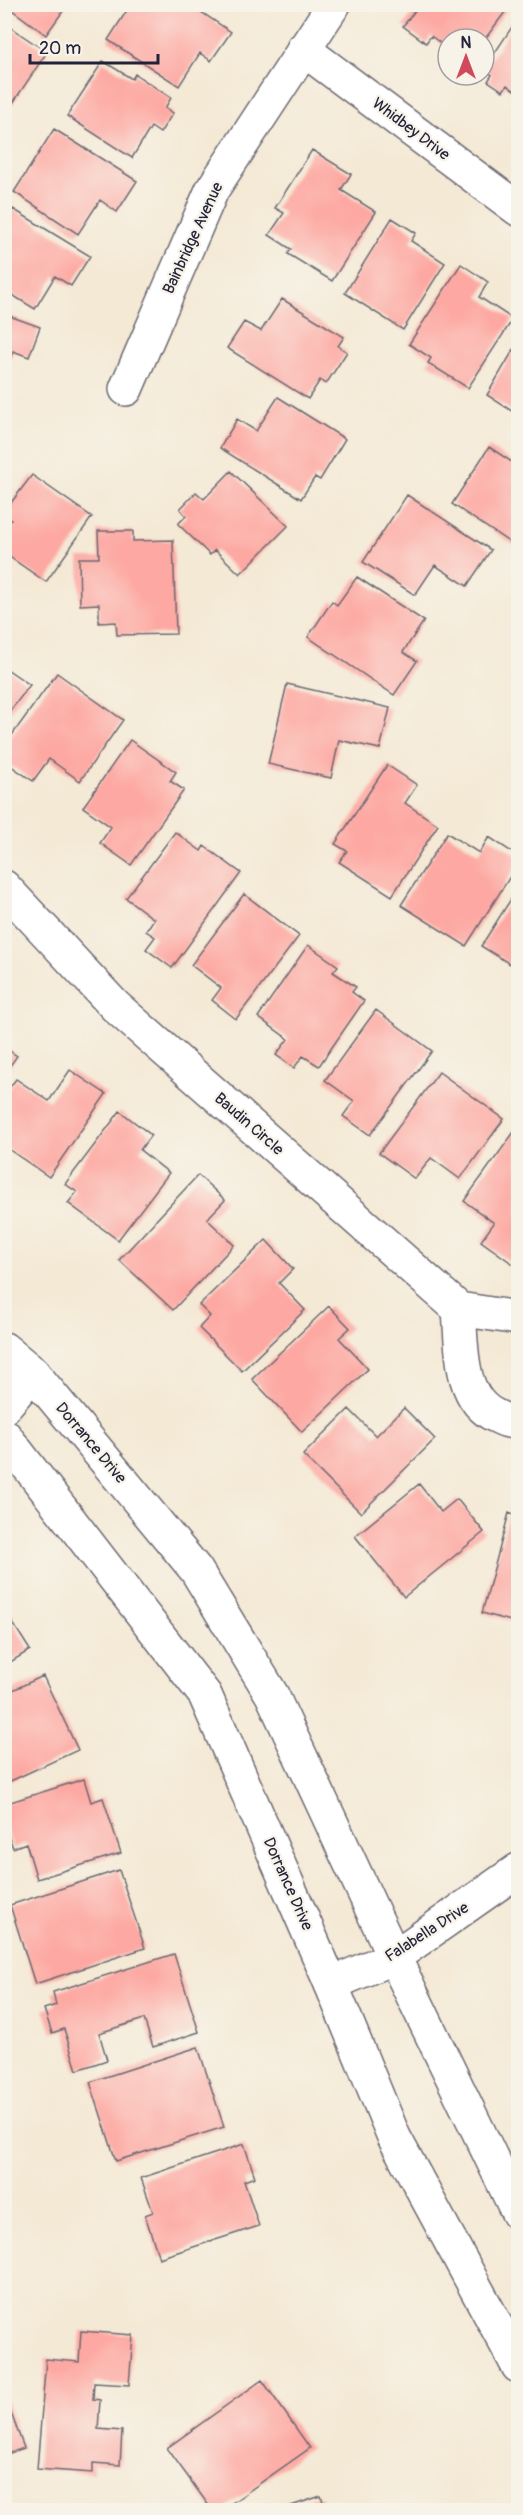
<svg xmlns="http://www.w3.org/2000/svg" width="523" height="2515" font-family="Pangolin,sans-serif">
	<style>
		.building { fill: #fda8a2 }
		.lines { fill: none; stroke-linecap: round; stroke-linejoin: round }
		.minor-casing { stroke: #6c6871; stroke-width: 36 }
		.tertiary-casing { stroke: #6c6871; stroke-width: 36 }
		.minor { stroke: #fff; stroke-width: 33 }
		.tertiary { stroke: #fff; stroke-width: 33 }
		.labels { text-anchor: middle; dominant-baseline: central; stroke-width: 4.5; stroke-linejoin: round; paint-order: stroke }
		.street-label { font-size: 16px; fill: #22223b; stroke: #f7f3e8 }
	</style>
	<rect width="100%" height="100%" fill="#f7f3e8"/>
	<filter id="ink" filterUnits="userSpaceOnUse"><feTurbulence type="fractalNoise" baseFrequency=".0167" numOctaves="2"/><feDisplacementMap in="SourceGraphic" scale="12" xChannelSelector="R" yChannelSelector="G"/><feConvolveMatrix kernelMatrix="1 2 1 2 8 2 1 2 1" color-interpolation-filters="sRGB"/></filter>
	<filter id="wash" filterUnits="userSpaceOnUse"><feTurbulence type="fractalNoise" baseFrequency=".008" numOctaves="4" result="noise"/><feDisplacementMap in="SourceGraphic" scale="24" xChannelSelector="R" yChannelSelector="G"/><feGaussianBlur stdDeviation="1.35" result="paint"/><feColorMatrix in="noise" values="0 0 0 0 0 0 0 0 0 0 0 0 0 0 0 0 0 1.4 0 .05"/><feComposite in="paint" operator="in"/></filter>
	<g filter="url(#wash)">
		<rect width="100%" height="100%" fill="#f4e9d5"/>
		<g id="blocks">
			<path class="building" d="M4 4H68L46 35Z
				M131 4H189L231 32 211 61 200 53 179 86 108 40Z
				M420 4H511L485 39H448V49L431 36 426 43 403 26Z
				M518 18V93L507 85 503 91 488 81 492 75 484 69Z
				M5 24 47 52 9 109 5 106Z
				M103 61 132 79 135 74 171 98 165 108 173 113 160 133 151 127 132 158 67 116Z
				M54 129 137 181 117 212 100 200 78 234 14 192Z
				M312 150 351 174 341 190 376 212 332 281 288 254 291 249 269 235 284 213 275 208Z
				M13 209 90 256 71 286 55 276 35 309 4 290V223Z
				M392 218 416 233 411 241 445 263 403 330 345 293Z
				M461 264 488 282 479 297 513 319 468 388 428 363 431 358 409 344Z
				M282 299 344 337 338 346 347 352 326 384 320 380 308 399 227 348 244 322 261 331Z
				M4 314 40 327 29 357 13 351 5 374Z
				M518 342V415L487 395Z
				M278 397 345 439 320 480 315 477 301 499 220 448 237 419 256 431Z
				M489 447 518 466V548L452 504Z
				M231 471 288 526 240 574 215 550 210 555 178 524 186 516 180 509 196 492 204 499Z
				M32 475 92 517 46 582 4 553V529L11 520 4 515V512Z
				M407 495 491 550 467 586 435 565 415 595 363 562Z
				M98 531H133V541L173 540 176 634 117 635 116 622 99 623V604L80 605 79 558H99Z
				M357 577 424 621 403 652 417 661 394 695 308 637 332 601 337 605Z
				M4 667 30 685 4 719Z
				M57 673 123 720 80 781 49 759 33 781 4 761V746Z
				M287 684 390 708 380 749 339 740 331 778 268 764Z
				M130 740 176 772 170 781 184 790 131 865 100 843 111 827 83 807Z
				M387 765 417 785 405 803 438 825 392 896 339 862 347 851 335 844Z
				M175 832 201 851 204 846 241 873 172 968 146 949 155 937 146 931 154 919 126 898Z
				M447 833 479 853 489 837 518 856V864L466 946 401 905Z
				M518 888V969L481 946Z
				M244 894 299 936 236 1019 212 1000 221 988 191 965Z
				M308 945 338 966 333 972 356 987 352 992 364 1001 319 1066 303 1056 294 1068 276 1055 288 1039 258 1017Z
				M376 1010 432 1051 370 1135 343 1116 354 1101 325 1080Z
				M4 1047 17 1056 4 1074Z
				M70 1070 106 1094 49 1177 4 1146V1095L16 1079 49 1101Z
				M439 1072 504 1119 460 1179 431 1158 415 1179 379 1153Z
				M120 1111 151 1135 140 1150 169 1173 118 1240 68 1203 77 1192 65 1184Z
				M514 1132 518 1135V1257L513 1264 481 1241 494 1223 464 1201Z
				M198 1175 225 1200 207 1219 234 1245 173 1310 119 1260Z
				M266 1240 293 1269 279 1283 305 1310 242 1371 199 1328 210 1316 199 1305Z
				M329 1306 350 1328 339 1338 368 1369 302 1432 252 1379Z
				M404 1408 435 1439 361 1513 303 1455 349 1409 376 1436Z
				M419 1484 441 1512 457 1499 484 1532 404 1597 355 1536Z
				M509 1513 518 1516V1623L482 1613Z
				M4 1609 30 1650 4 1666Z
				M43 1676 78 1750 4 1784V1694Z
				M84 1779 91 1802 103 1798 121 1853 37 1879 26 1843 13 1848 4 1823V1804Z
				M119 1870 145 1948 35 1984 10 1905Z
				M174 1954 199 2032 153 2047 144 2019 99 2033 107 2060 77 2070 64 2029 52 2033 44 2009 56 2005 53 1992Z
				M198 2047 224 2127 116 2161 90 2082Z
				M244 2144 255 2177 244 2181 259 2226 159 2258 145 2215 153 2212 141 2178Z
				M81 2331 133 2335 129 2385 94 2383 93 2399 100 2400 98 2429 122 2431 120 2465 93 2463V2473L37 2469 46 2359 79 2362Z
				M262 2380 310 2448 222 2510H212L167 2448Z
				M4 2394 24 2448 4 2455Z
				M321 2496 326 2510H279Z"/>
		</g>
	</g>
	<g filter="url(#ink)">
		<use href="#blocks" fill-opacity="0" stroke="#6c6871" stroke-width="1.5"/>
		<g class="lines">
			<g class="minor-casing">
				<path id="minor" d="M303 49 518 209
					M126 389 212 190 334 4
					M4 887 115 1006 459 1309 518 1318
					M459 1309C462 1344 458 1399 496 1416 504 1420 510 1423 518 1421
					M4 1407 33 1373
					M331 1984 394 1957 518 1870"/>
			</g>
			<g class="tertiary-casing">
				<path id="tertiary" d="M4 1349 33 1373 196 1570 272 1695 394 1957 518 2213
					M4 1435 205 1695 331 1984 394 2137 518 2366"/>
			</g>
			<use href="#minor" class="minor"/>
			<use href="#tertiary" class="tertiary"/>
		</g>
	</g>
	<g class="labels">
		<g class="street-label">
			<text transform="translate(411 129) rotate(37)">Whidbey Drive</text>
			<text transform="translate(193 238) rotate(-65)">Bainbridge Avenue</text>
			<text transform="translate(249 1124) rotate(41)">Baudin Circle</text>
			<text transform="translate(91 1443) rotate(50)">Dorrance Drive</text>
			<text transform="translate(288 1884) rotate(66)">Dorrance Drive</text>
			<text transform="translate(427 1932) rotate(-33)">Falabella Drive</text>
		</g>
	</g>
	<rect width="523" height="2515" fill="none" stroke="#f7f3e8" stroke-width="24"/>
	<g transform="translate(466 57)"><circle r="28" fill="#f7f3e8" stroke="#a29fa3" stroke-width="1.5"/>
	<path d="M0-4.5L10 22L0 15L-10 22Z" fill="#d1495b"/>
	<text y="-9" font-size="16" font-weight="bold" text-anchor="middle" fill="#22223b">N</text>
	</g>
	<path d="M30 54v9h128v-9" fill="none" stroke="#22223b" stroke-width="3"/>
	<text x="39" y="54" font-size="18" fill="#22223b" stroke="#f7f3e8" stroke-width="4.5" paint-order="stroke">20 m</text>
</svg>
